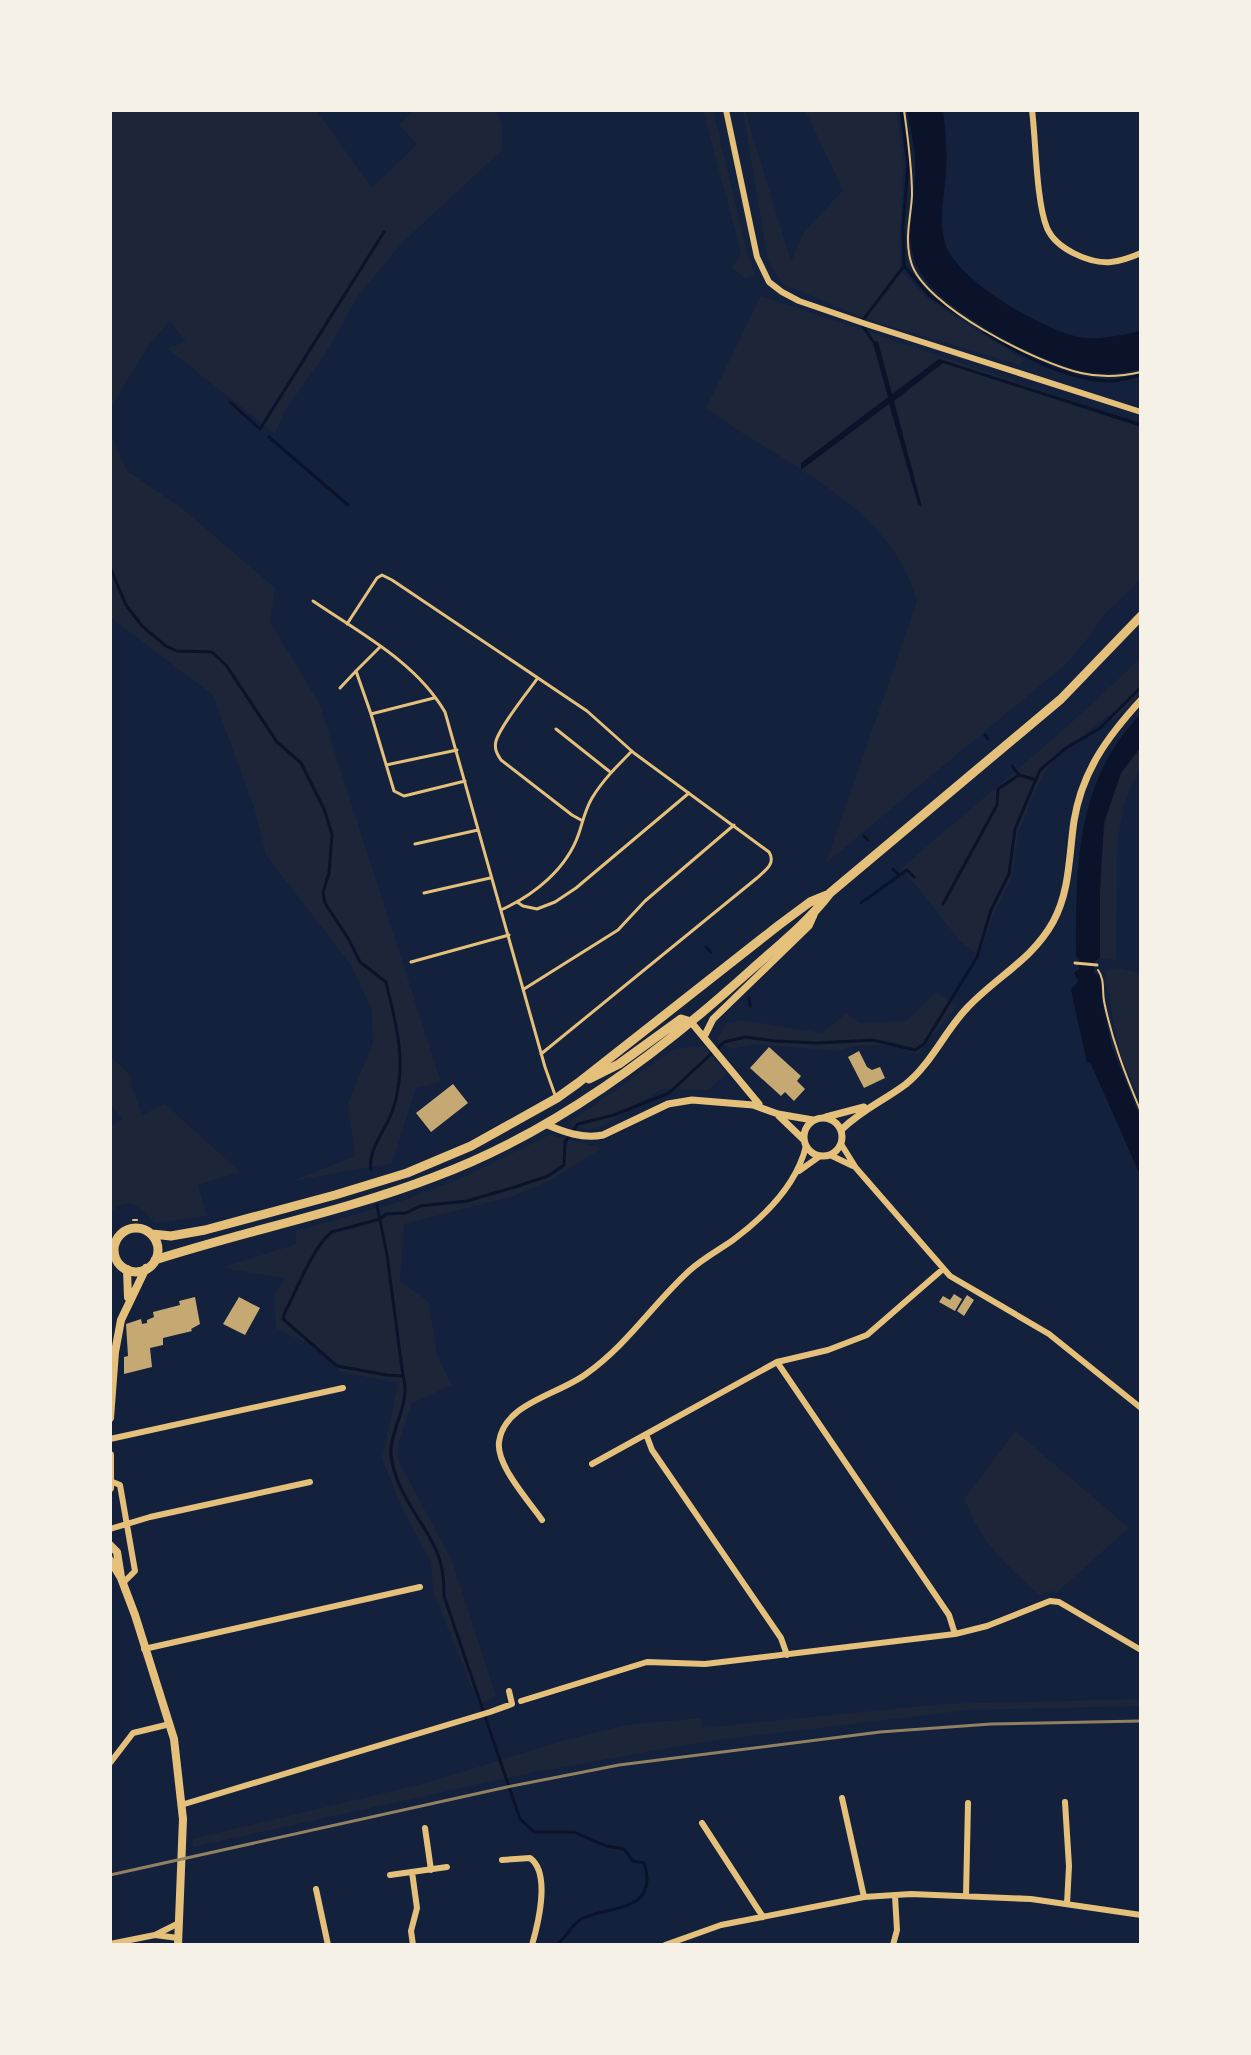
<svg xmlns="http://www.w3.org/2000/svg" width="1251" height="2055" font-family="'Playfair Display',serif">
	<style>
		.green { fill: #1d2539 }
		.water { fill: #0b132b }
		.lines { fill: none; stroke-linecap: round; stroke-linejoin: round }
		.stream { stroke: #0b132b; stroke-width: 3 }
		.building { fill: #c6a872 }
		.path { stroke: #e5c07b; stroke-width: 2 }
		.service { stroke: #e5c07b; stroke-width: 3 }
		.minor { stroke: #e5c07b; stroke-width: 6 }
		.tertiary { stroke: #e5c07b; stroke-width: 7 }
		.secondary { stroke: #e5c07b; stroke-width: 8 }
		.primary { stroke: #e5c07b; stroke-width: 9 }
		.rail { stroke: #918062; stroke-width: 3 }
	</style>
	<rect width="100%" height="100%" fill="#14213d"/>
	<path class="green" d="M110 110H316L372 188 417 144 399 125 414 110H495L502 124V150L403 242 359 294 325 354 284 412 275 434 167 348 186 342 170 321 148 346 110 409Z
		M703 110H713L747 253 755 275 745 278 732 268 741 253Z
		M743 110H745L791 262 804 232 843 190 805 110H896L904 162 900 232 901 270 928 299 1024 360 1020 365 867 319 783 284 768 261Z
		M761 296 1141 424V579L1100 619 1088 638 1066 664 826 863 917 601C890 503 781 464 706 408Z
		M110 432 127 471 179 506 275 588 270 622 319 703 441 1082 416 1088 392 1163 292 1181 355 1156 348 1103 373 1043 372 1010 351 965 266 855 255 810 213 695 110 617Z
		M1141 657V693L1113 721 1109 715 1064 751 1043 774 1018 833 1012 877 993 916 979 956 960 941 902 868C982 798 1066 732 1141 657Z
		M1141 744V768L1131 786 1123 808 1117 845 1116 960 1100 958C1100 892 1092 795 1141 744Z
		M1117 968 1140 973 1141 977V1100L1119 1053 1105 971Z
		M936 992 957 1006 918 1054 889 1045 854 1046 838 1051 755 1044 730 1049 717 1040 726 1023 743 1020 822 1033 847 1013 859 1023 906 1021Z
		M704 1046 727 1074 708 1090 662 1089 607 1124 589 1130 567 1124 674 1049Z
		M110 1057 130 1074 131 1085 142 1115 165 1104 240 1172 198 1185 207 1216 155 1223C141 1207 127 1194 110 1213V1127L122 1119 110 1104Z
		M549 1135 602 1148 546 1183 513 1196 404 1224 400 1281 429 1302 437 1356 452 1385 412 1403 398 1444 397 1458 452 1561 496 1696 479 1705 433 1591 431 1562 403 1510 382 1459 398 1383 341 1372 311 1345 276 1328 274 1294 285 1278 221 1268 296 1244V1231L396 1203 464 1177Z
		M1015 1431 1129 1528 1056 1593 1050 1591 1040 1596C1009 1567 977 1540 965 1498Z
		M1141 1699V1706L969 1710 710 1741 534 1772 193 1847 192 1839 430 1782 558 1742 626 1725 701 1718 702 1728 943 1704Z"/>
	<path class="water" d="M907 110H943C946 134 948 159 945 183 943 205 939 221 945 243 956 280 1043 330 1079 337 1097 341 1122 335 1140 331L1141 328V369C1125 373 1109 375 1092 373 1045 366 931 308 915 262 904 232 916 196 915 165 915 147 910 128 907 110Z
		M872 340 878 342 892 394 939 359 1141 423V427L943 363 894 401 922 507 918 504 889 404 801 470V463L888 397Z
		M1141 714V747L1121 773 1104 823 1100 891V958L1095 961 1094 972 1100 977 1103 1006 1112 1047 1141 1119V1177L1090 1062 1087 1063 1071 990 1078 981 1074 973 1079 969V959L1076 955C1076 867 1075 781 1141 714Z"/>
	<g class="lines">
		<path class="stream" d="M901 110 908 165 903 226 904 266 930 296 958 314
			M863 320 904 266
			M863 326 872 340
			M984 332C1021 355 1066 380 1110 381 1120 381 1131 377 1141 375
			M230 402 260 429 384 232
			M269 437 348 505
			M110 567 126 605 142 626 166 646 177 651 212 652 226 665 277 742 301 763 324 809 332 834 329 873 323 892 325 903 349 940 360 962 386 982C394 1017 405 1053 398 1088 397 1096 395 1104 392 1112 386 1129 367 1151 371 1170
			M985 735 988 739
			M1012 766 1019 775
			M864 836 868 840
			M893 869 899 875
			M861 903 907 870 914 877
			M943 904 997 805 998 789 1019 775 1033 779
			M706 947 711 952
			M749 998 750 1006
			M377 1205 387 1255 403 1376
			M556 1945C567 1938 572 1923 583 1918 611 1906 660 1911 644 1863L633 1861 624 1849 606 1846 574 1832H534L520 1819 444 1596C444 1586 444 1575 441 1565 433 1529 395 1498 391 1454 389 1432 412 1402 403 1376L387 1375 337 1366 283 1319 285 1312C297 1290 313 1246 332 1232L380 1219 386 1214 406 1213 420 1206 467 1201 515 1187 548 1176 564 1165 565 1142 578 1124 614 1115 669 1093 724 1042 745 1037 775 1041 817 1043 873 1040 915 1050 924 1044 977 957 991 910 1009 874 1015 829 1040 770 1066 748 1100 728 1141 687"/>
	</g>
	<path class="building" d="M769 1047 801 1076 797 1081 805 1089 794 1101 785 1092 781 1096 750 1068Z
		M859 1051 867 1067 872 1070 880 1067 885 1078 864 1088 848 1057Z
		M453 1084 468 1103 431 1132 416 1113Z
		M954 1294 962 1299 955 1311 939 1302 943 1296 950 1300Z
		M967 1295 974 1300 964 1316 957 1311Z
		M195 1297 200 1324 191 1329 192 1331 163 1338V1345L150 1348 152 1367 124 1374V1357L128 1356 126 1324 141 1319 142 1324 147 1323V1320L154 1317 153 1312 180 1305 179 1301Z
		M239 1297 260 1308 245 1335 223 1324Z"/>
	<g class="lines">
		<path class="path" d="M904 110C908 139 912 166 912 195 911 218 904 238 911 262 923 306 1037 363 1081 373 1102 378 1120 377 1141 372
			M1098 970C1105 980 1102 990 1104 1001 1112 1041 1126 1076 1141 1112
			M133 1220H137"/>
		<path class="service" d="M313 601C360 633 416 662 445 712L545 1067 555 1095
			M347 624 377 578 382 575 392 580 587 711 634 753 769 852C776 863 766 870 757 878L541 1054
			M380 647 356 671 371 714 394 791 404 796 465 781
			M537 679C527 693 500 726 496 741 494 749 497 754 501 760L572 815 581 820
			M340 688 356 671
			M371 714 434 698
			M556 729 609 771
			M386 765 457 750
			M415 844 478 830
			M424 893 490 878
			M517 902 523 906 537 909 555 902 576 888 689 793
			M501 910C534 895 567 869 579 833 583 821 585 810 592 798 603 780 617 766 632 751
			M411 962 509 935
			M1075 963 1097 965
			M524 989 618 930 645 901 734 825"/>
		<path class="minor" d="M726 110 757 257 769 282 782 292 799 301 866 324 1141 412
			M1032 110C1036 141 1036 201 1047 228 1056 249 1090 264 1111 262 1121 261 1132 257 1141 253
			M841 1144 856 1168 950 1276 1049 1334 1141 1408
			M830 1155 853 1166
			M799 1171 820 1156
			M777 1362 949 1615 955 1634
			M646 1434 652 1450 781 1638 787 1655
			M110 1439 343 1388
			M592 1464 777 1362 828 1350 867 1335 943 1269
			M110 1481 120 1485 135 1571 123 1583
			M542 1520C528 1500 496 1465 499 1442 504 1403 558 1395 586 1374 628 1344 652 1305 689 1271 702 1259 719 1250 733 1240 764 1217 797 1184 806 1146
			M110 1529 150 1517 310 1482
			M144 1649 420 1587
			M521 1701 647 1662 705 1664 955 1634 987 1626 1050 1601 1059 1602 1141 1650
			M110 1763 133 1733 170 1724
			M842 1798 864 1897
			M1065 1802 1069 1866 1067 1904
			M181 1805 490 1712 512 1704 509 1691
			M702 1823 763 1917
			M425 1828 431 1870
			M502 1860 530 1858C551 1873 538 1924 532 1945
			M412 1872 417 1908 411 1931 413 1945
			M390 1875 447 1867
			M316 1889 328 1945
			M966 1896 968 1803
			M155 1935 179 1923
			M110 1944 155 1935 178 1938
			M665 1945 721 1925 864 1897 911 1894 1031 1899 1141 1915
			M893 1945 897 1930 895 1896"/>
		<path class="tertiary" d="M691 1022 759 1104
			M704 1037 713 1019 809 926 814 915
			M779 1116 804 1140
			M826 1117 864 1107
			M804 1137a19 19 0 1 1 38 0a19 19 0 1 1-38 0Z
			M545 1124C564 1132 582 1139 603 1135L668 1104 692 1100 753 1105 778 1114 813 1120
			M841 1130C864 1108 882 1102 906 1084 931 1064 945 1031 967 1008 996 977 1032 960 1053 922 1070 891 1069 855 1074 821 1082 771 1108 736 1141 700"/>
		<path class="secondary" d="M127 1269 128 1297
			M110 1418 115 1352 121 1320 146 1268
			M110 1455V1488
			M110 1545 117 1552 121 1577
			M110 1560 121 1578 135 1615 174 1739 183 1819 178 1945"/>
		<path class="primary" d="M589 1079 619 1064 681 1019 691 1022
			M114 1250a22 22 0 1 1 44 0a22 22 0 1 1-44 0Z
			M152 1234 171 1236 205 1230 335 1195 407 1173 471 1146 557 1098 578 1083 779 925 810 902 827 895
			M155 1260C248 1230 343 1212 434 1177 553 1133 659 1053 752 969 779 945 808 922 830 893L1061 699 1141 616"/>
		<path class="rail" d="M110 1875 507 1787 619 1765 880 1732 991 1724 1141 1721"/>
	</g>
	<rect width="1251" height="2055" fill="none" stroke="#f6f1e7" stroke-width="224"/>
</svg>
